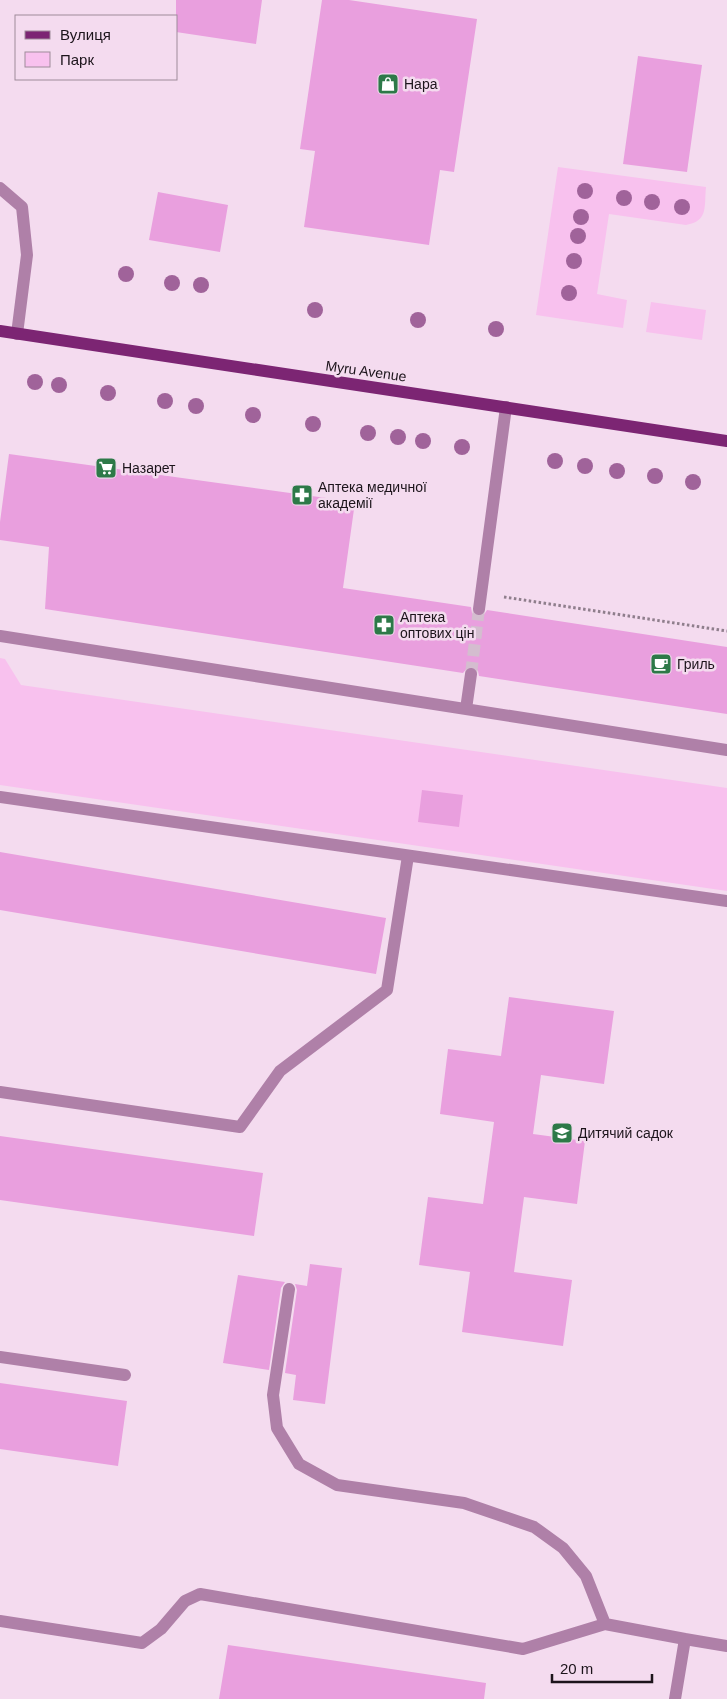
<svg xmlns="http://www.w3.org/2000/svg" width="727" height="1699" font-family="Helvetica,sans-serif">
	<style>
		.green { fill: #f8c1ee }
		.building { fill: #e99fde }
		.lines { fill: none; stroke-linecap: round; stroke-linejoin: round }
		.minor-tunnel { stroke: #d4bdcf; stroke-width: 12; stroke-dasharray: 12 6; stroke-linecap: butt }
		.path { stroke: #8f7e8c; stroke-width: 3; stroke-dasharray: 2.5 2.5; stroke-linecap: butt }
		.minor { stroke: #af80a8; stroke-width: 12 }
		.major { stroke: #7c2573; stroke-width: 12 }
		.tree { fill: #a0639a }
		.labels { text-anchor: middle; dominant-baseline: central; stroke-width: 5; stroke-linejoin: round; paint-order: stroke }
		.poi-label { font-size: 14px; fill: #1c141b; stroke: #f4dbef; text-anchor: start }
		.street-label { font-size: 14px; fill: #1c141b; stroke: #f4dbef }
	</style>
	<rect width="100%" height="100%" fill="#f4dbef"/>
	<path class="green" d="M558 167 706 187C704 206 709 221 686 225L609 214 597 294 627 300 623 328 536 315Z
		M651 302 706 310 702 340 646 332Z
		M0 658 5 659 21 685 727 788V891L0 785Z"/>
	<path class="building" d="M176 0H262L256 44 176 32Z
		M322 0H349L477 19 454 172 440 170 429 245 304 227 315 151 300 149Z
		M638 56 702 65 687 172 623 164Z
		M158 192 228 205 220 252 149 240Z
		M9 454 355 502 343 588 471 607 472 613 477 617 483 616 487 610 727 647V714L479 676 478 671 473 666 468 667 463 673 45 609 49 547 0 540V522Z
		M422 790 463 795 459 827 418 822Z
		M0 852 386 918 376 974 0 910Z
		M509 997 614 1011 604 1084 541 1075 533 1134 585 1141 577 1204 524 1197 514 1272 572 1280 563 1346 462 1332 470 1272 419 1265 428 1197 483 1204 494 1122 440 1114 448 1049 501 1056Z
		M0 1136 263 1173 254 1236 0 1200Z
		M310 1264 342 1268 325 1404 293 1400 296 1375 285 1373 297 1290 295 1284 307 1286Z
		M238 1275 285 1282 281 1288 269 1370 223 1363Z
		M0 1383 127 1401 118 1466 0 1449Z
		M228 1645 486 1683 484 1699H219Z"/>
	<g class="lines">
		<path class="minor-tunnel" d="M471 674 479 609"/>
		<path class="path" d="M504 597 727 631"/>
		<path class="minor" d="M0 188 22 207 27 255 17 334
			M479 609 506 407
			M0 636 727 750
			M466 709 471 674
			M0 797 727 901
			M0 1092 240 1127 280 1071 387 990 408 856
			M289 1289 273 1395 277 1428 299 1464 337 1485 464 1503 534 1527 563 1548 586 1576 605 1624
			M0 1357 125 1375
			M0 1621 142 1643 161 1629 185 1601 200 1594 523 1649 605 1624 685 1639
			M675 1699 685 1639 727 1646"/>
		<path class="major" d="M0 331 727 441"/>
	</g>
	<g class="tree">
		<circle cx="585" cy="191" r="8"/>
		<circle cx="624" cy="198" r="8"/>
		<circle cx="652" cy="202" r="8"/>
		<circle cx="682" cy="207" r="8"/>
		<circle cx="581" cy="217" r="8"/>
		<circle cx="578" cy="236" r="8"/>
		<circle cx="574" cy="261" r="8"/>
		<circle cx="126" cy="274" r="8"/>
		<circle cx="172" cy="283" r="8"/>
		<circle cx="201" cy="285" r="8"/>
		<circle cx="569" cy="293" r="8"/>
		<circle cx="315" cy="310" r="8"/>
		<circle cx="418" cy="320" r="8"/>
		<circle cx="496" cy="329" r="8"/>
		<circle cx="35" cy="382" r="8"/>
		<circle cx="59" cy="385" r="8"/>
		<circle cx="108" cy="393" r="8"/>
		<circle cx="165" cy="401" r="8"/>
		<circle cx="196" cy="406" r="8"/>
		<circle cx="253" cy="415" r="8"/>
		<circle cx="313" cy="424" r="8"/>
		<circle cx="368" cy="433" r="8"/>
		<circle cx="398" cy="437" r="8"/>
		<circle cx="423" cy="441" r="8"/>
		<circle cx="462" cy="447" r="8"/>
		<circle cx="555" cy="461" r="8"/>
		<circle cx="585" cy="466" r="8"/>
		<circle cx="617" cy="471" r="8"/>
		<circle cx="655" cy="476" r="8"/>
		<circle cx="693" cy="482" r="8"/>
	</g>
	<defs>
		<g id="shop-square" transform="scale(1.125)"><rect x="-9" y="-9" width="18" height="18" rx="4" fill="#2d7948" stroke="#f4dbef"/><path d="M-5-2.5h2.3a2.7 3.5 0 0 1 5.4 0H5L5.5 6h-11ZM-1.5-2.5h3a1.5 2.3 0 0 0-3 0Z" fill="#fff"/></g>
		<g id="supermarket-square" transform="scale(1.125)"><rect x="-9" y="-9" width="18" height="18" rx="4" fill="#2d7948" stroke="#f4dbef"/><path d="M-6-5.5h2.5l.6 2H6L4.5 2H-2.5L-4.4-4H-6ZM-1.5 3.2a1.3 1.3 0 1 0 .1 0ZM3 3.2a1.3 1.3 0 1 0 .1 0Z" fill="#fff"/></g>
		<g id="pharmacy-square" transform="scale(1.125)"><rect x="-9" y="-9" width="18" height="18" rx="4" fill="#2d7948" stroke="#f4dbef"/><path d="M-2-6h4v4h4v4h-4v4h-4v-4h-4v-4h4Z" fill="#fff"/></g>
		<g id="cafe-square" transform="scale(1.125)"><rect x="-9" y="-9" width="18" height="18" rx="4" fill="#2d7948" stroke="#f4dbef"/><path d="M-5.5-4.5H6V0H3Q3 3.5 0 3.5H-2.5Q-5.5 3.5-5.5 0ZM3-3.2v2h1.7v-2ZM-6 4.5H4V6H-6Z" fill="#fff"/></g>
		<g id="school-square" transform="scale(1.125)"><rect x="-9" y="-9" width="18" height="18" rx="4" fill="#2d7948" stroke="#f4dbef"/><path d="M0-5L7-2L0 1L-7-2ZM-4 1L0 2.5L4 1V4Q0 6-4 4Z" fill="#fff"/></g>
	</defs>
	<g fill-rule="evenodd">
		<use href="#shop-square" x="388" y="84"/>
		<use href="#supermarket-square" x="106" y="468"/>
		<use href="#pharmacy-square" x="302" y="495"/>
		<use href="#pharmacy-square" x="384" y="625"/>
		<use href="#cafe-square" x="661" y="664"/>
		<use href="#school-square" x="562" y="1133"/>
	</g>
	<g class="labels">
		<g class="poi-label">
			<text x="404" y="84">Нара</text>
			<text x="122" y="468">Назарет</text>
			<text x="318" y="487">Аптека медичної<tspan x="318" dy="16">академії</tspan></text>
			<text x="400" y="617">Аптека<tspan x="400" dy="16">оптових цін</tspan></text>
			<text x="677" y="664">Гриль</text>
			<text x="578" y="1133">Дитячий садок</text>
		</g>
		<g class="street-label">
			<text transform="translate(366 371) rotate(8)">Myru Avenue</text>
		</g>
	</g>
	<rect x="15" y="15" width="162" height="65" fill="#f4dbef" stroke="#9e8b9a"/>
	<rect x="25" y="31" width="25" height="8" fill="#7c2573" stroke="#9e8b9a"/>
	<text x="60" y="40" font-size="15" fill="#1c141b">Вулиця</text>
	<rect x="25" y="52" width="25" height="15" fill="#f8c1ee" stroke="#9e8b9a"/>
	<text x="60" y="65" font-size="15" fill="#1c141b">Парк</text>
	<path d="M552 1674v8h100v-8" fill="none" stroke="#1c141b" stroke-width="2.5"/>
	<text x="560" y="1674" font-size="15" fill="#1c141b" stroke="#f4dbef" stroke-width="4" paint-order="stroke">20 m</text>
</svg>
